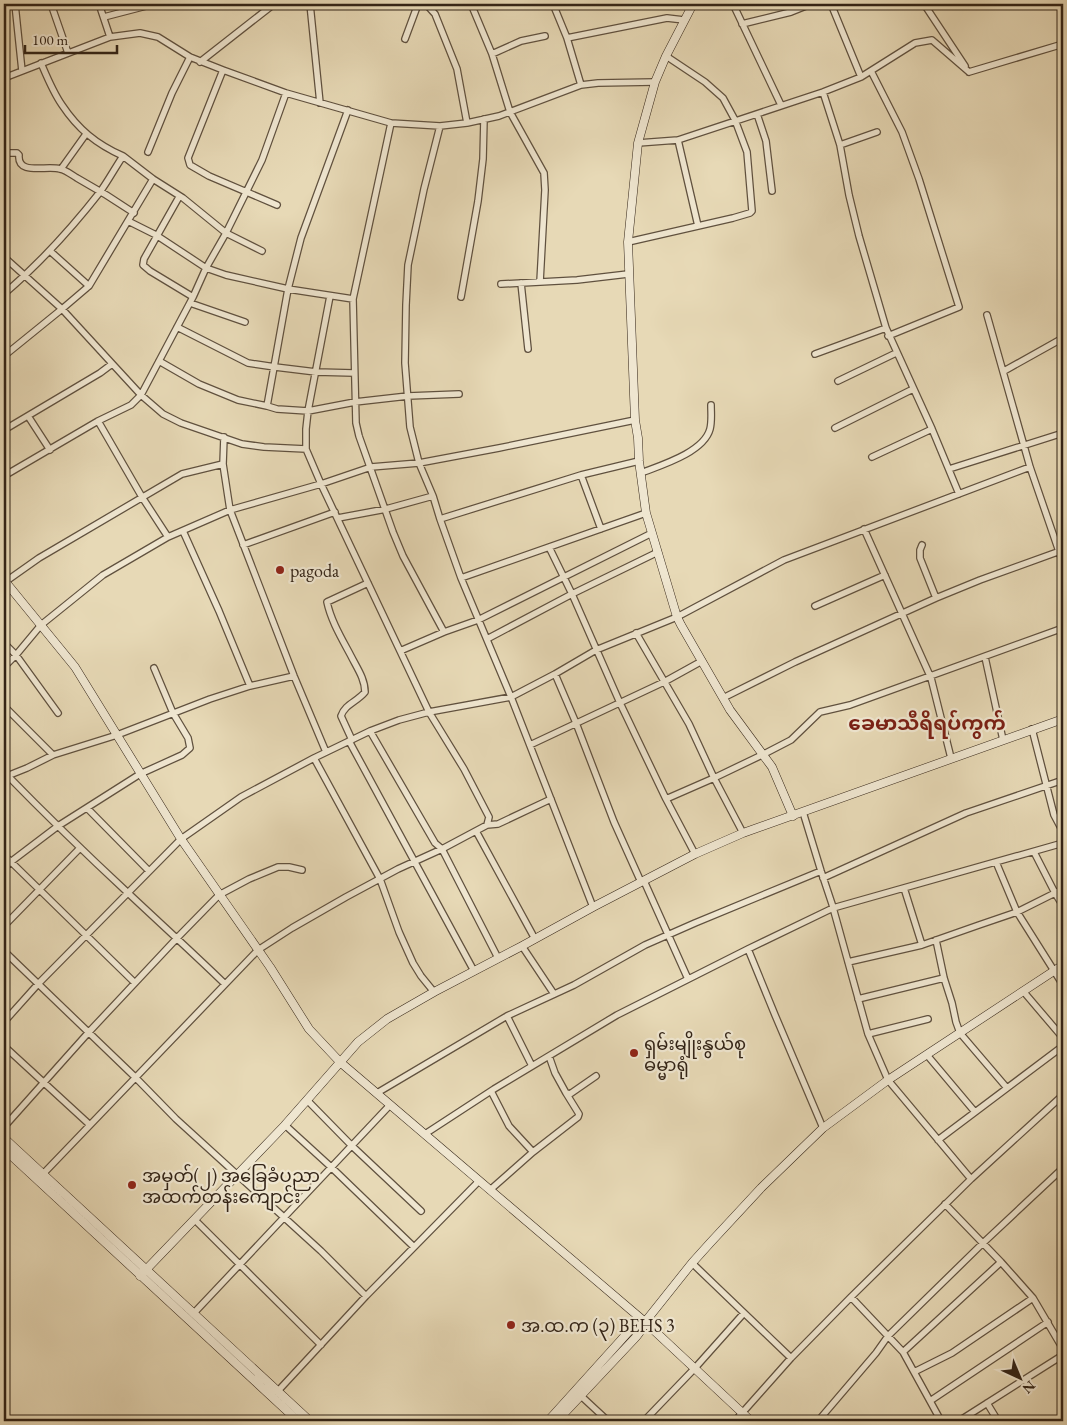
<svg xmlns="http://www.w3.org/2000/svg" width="1067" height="1425" font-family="'EB Garamond','Noto Sans Myanmar',serif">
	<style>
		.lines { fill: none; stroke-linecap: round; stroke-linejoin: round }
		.street-casing { stroke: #60513f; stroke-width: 8 }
		.secondary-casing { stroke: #332417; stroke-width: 9 }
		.street { stroke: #efe6d0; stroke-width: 5.5 }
		.secondary { stroke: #efe6d0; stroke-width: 8 }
		.poi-dot { fill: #8f2418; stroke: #efe6d0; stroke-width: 2 }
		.labels { text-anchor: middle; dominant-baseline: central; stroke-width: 4.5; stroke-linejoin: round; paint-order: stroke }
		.poi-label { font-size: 18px; fill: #332417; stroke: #efe6d0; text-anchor: start }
		.quarter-label { font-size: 20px; font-weight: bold; fill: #7a1f14; stroke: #efe6d0 }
	</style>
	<rect width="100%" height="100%" fill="#e7d9b6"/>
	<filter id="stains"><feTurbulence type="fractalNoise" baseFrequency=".004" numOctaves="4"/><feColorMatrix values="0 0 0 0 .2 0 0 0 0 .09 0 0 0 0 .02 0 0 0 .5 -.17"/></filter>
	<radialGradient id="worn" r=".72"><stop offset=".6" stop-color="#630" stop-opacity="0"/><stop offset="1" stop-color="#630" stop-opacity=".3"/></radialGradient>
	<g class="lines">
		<g class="street-casing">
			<path id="street" d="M15 4 22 71
				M51 4 68 53
				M99 4 110 37
				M310 4 320 103
				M426 4 435 14 457 69 467 123
				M471 4 492 54 510 112 544 173 545 190 540 282
				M553 4 567 38 581 85
				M733 4 781 105
				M831 4 861 77
				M924 4 965 66
				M104 17 154 4
				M742 24 791 12 811 4
				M567 38 667 18 684 20
				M405 39 418 4
				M492 54 521 41 545 36
				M200 62 274 4
				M41 63C47 77 53 92 62 105 78 129 96 144 123 156
				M223 70 188 158 190 165 209 176 277 205
				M871 71 902 132 919 179 959 307 888 336
				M969 72 1063 44
				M4 78 110 37 140 33 158 37 190 57 223 70 286 93 391 123 440 126 467 123 499 116 581 85 598 83 655 82
				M823 92 840 145 849 195 859 236 886 328 932 429 959 494
				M348 110 301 238 288 289 267 406 277 409 308 411 355 402 408 396 459 394
				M757 114 766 141 772 191
				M391 123 353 299 356 423 359 436 393 532 403 556 444 632
				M440 126 424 189 408 265 406 305 405 363 410 427 419 463 433 496 440 519 461 578 511 697 593 907
				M678 140 698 226
				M638 143 678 140 823 92 861 77 915 43 932 40 969 72
				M840 145 877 132
				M148 152 172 93 190 57
				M4 153H17L19 155C17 176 47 165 60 169 66 170 72 175 77 178 97 189 115 200 134 213
				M61 169 86 134
				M179 197 144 259 143 265 150 271 193 297
				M128 221 156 235 206 268 226 275 288 289 353 299
				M628 242 733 218 750 213 752 211 747 152 735 120 723 98 705 82 666 56
				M50 251 89 286
				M4 257 62 309 141 395 163 414 181 423 242 444 264 447 306 449
				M521 283 528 349
				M501 284 577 280 628 274
				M4 294C39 264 71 229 100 192 108 181 115 168 123 156L153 179 183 198 226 233 262 251
				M461 297 478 201 483 159 484 119
				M190 303 245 322
				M987 315 1030 467 1063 563
				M177 327 248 363 275 367 316 372 354 373
				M815 354 886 328
				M4 356 62 309 89 286 153 179
				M159 361 199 384 238 400 267 406
				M1004 371 1063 338
				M838 381 896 353
				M28 416 50 450
				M98 421 142 497 168 537
				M835 428 913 389
				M4 430 100 373 112 364
				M224 437 223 464 230 510 294 676 326 752
				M872 457 932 429
				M949 469 1063 433
				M641 473C662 465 704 452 710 429 712 421 711 413 711 405
				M581 475 601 529
				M4 476 98 421 131 405 141 395 193 297 206 268 226 233 262 160 286 93
				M338 518 386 509 433 496
				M440 519 581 475 639 461
				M864 529 931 678 951 758
				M183 531 219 611 250 686
				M243 545 335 512
				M922 545 920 550V558L936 598
				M549 547 572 594 620 703 666 799 695 854
				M461 578 646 513
				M5 582 39 558 182 474 223 464
				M815 606 885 575
				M636 633 689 724 714 778 743 833
				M487 639 572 594 658 552
				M4 643 16 655 58 713
				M400 651 444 632 478 620 652 533
				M985 657 1003 740
				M4 667 16 655 41 625 103 575 168 537 230 510 321 484 371 467 419 463 499 448 635 420
				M555 674 576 723 614 822 641 882
				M723 698 795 662 936 598 980 580 1063 550
				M4 706 53 755
				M1032 729 1054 815 1063 832
				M370 731 435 843 442 849 498 958
				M352 740 341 716C345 704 357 702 365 692 365 679 357 668 351 656 342 639 331 621 327 602L368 583
				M349 741 474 971
				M530 745 664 682 702 661
				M314 758 380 879 399 932 413 963 421 976 434 992
				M4 772C44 813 85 853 127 892 160 923 193 953 225 984
				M7 776 27 768 53 755 117 735 210 699 250 686 294 676
				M666 799 714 778 764 754 791 740 820 712 850 705 1063 628
				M87 808 149 871
				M803 812 821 871 832 904 868 1034 888 1080 971 1179
				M487 825 498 824 551 799
				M476 831 535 939
				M1034 852 1055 893 1063 906
				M4 855 135 983
				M996 862 1017 912 1063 985
				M4 867 58 826 140 774 182 755 190 748 188 738 173 713 154 668
				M823 878 966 813 1063 780
				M644 881 688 979
				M904 888 922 945
				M4 926 80 848
				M936 940 944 978 952 1003 956 1022 960 1033 1007 1088
				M522 946 554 994
				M748 949 775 1015 823 1128
				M4 951 135 1077 176 1119 321 1251 366 1296
				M848 962 922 945 979 925 1017 912 1063 889
				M1023 991 1063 1038
				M858 999 944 978
				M507 1016 532 1066
				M4 1022 38 984 181 839 241 797 314 758 370 731 399 720 429 712 511 697 555 674 596 650 677 617 784 560 1030 467
				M868 1034 928 1019
				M4 1046 90 1125
				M927 1055 975 1112
				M549 1056 555 1073 566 1093 570 1094 596 1076
				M491 1091 509 1126 533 1152 578 1117 579 1114 566 1093
				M377 1093 507 1016 574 985 645 945 695 923 821 871
				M307 1100 352 1146 421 1211
				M285 1125 331 1167 414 1247
				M4 1127 88 1033 178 937 219 895 249 879 278 867H289L302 870
				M425 1134 494 1089 617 1015 748 949 833 908 1063 843
				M938 1140 1063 1046
				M42 1175 258 950 292 928 346 897 398 869 442 849 487 825 489 817 464 769 429 712 321 484 306 449V429L308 411 330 296
				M490 1190 533 1152
				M945 1204 1001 1262 1033 1298 1063 1349
				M195 1220 321 1345
				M692 1263 791 1358
				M851 1297 903 1352 941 1421
				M193 1314 390 1105
				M903 1352 1001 1262
				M914 1372 952 1353 1033 1298
				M277 1392 366 1296 479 1181
				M580 1395 608 1421
				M930 1401 1048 1322
				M987 1403 998 1421
				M644 1421 695 1368 744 1313
				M735 1421 791 1358 851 1297 971 1179 1063 1095
				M818 1421 876 1353 888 1336 983 1243 1063 1168
				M959 1421 1063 1355"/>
		</g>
		<g class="secondary-casing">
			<path id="secondary" d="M693 4 666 56 655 82 638 143 628 242 635 420 638 438 639 461 646 513 677 617 681 625 730 710 772 767 793 816
				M4 580 75 667 181 839 270 967 309 1029 340 1062 645 1322 751 1421
				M4 1138 310 1421
				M4 1149 298 1421
				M140 1276 285 1125 358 1042 387 1019 434 992 522 946 593 907 695 854 743 833 1063 719
				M548 1421 631 1329 637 1324 645 1322
				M557 1421 636 1337 642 1329 645 1322 692 1263 710 1243 761 1188 823 1128 888 1080 1063 965"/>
		</g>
		<use href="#street" class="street"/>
		<use href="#secondary" class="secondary"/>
	</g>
	<g class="poi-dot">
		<circle cx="280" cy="570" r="5"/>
		<circle cx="634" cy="1053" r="5"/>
		<circle cx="132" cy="1185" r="5"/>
		<circle cx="511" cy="1325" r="5"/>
	</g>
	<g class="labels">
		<g class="poi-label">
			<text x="290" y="570">pagoda</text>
			<text x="644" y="1043">ရှမ်းမျိုးနွယ်စု<tspan x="644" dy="21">ဓမ္မာရုံ</tspan></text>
			<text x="142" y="1175">အမှတ်(၂) အခြေခံပညာ<tspan x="142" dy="21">အထက်တန်းကျောင်း</tspan></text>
			<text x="521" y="1325">အ.ထ.က (၃) BEHS 3</text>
		</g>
		<g class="quarter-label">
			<text x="927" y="723">ခေမာသီရိရပ်ကွက်</text>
		</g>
	</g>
	<rect width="1067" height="1425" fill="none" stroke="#e7d9b6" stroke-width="20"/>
	<rect x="5" y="5" width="1057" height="1415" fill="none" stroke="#332417" stroke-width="2.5"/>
	<rect x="10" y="10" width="1047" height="1405" fill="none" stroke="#332417"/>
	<g transform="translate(1020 1378) rotate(136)" stroke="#efe6d0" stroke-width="4" paint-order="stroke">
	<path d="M0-4L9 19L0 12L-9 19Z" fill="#332417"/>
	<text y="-8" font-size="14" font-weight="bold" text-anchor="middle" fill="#332417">N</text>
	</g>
	<path d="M25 45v8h92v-8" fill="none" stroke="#332417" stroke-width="2.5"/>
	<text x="32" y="45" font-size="15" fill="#332417" stroke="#efe6d0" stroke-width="4" paint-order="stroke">100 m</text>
	<rect width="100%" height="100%" filter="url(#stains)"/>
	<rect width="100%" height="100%" fill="url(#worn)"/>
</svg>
